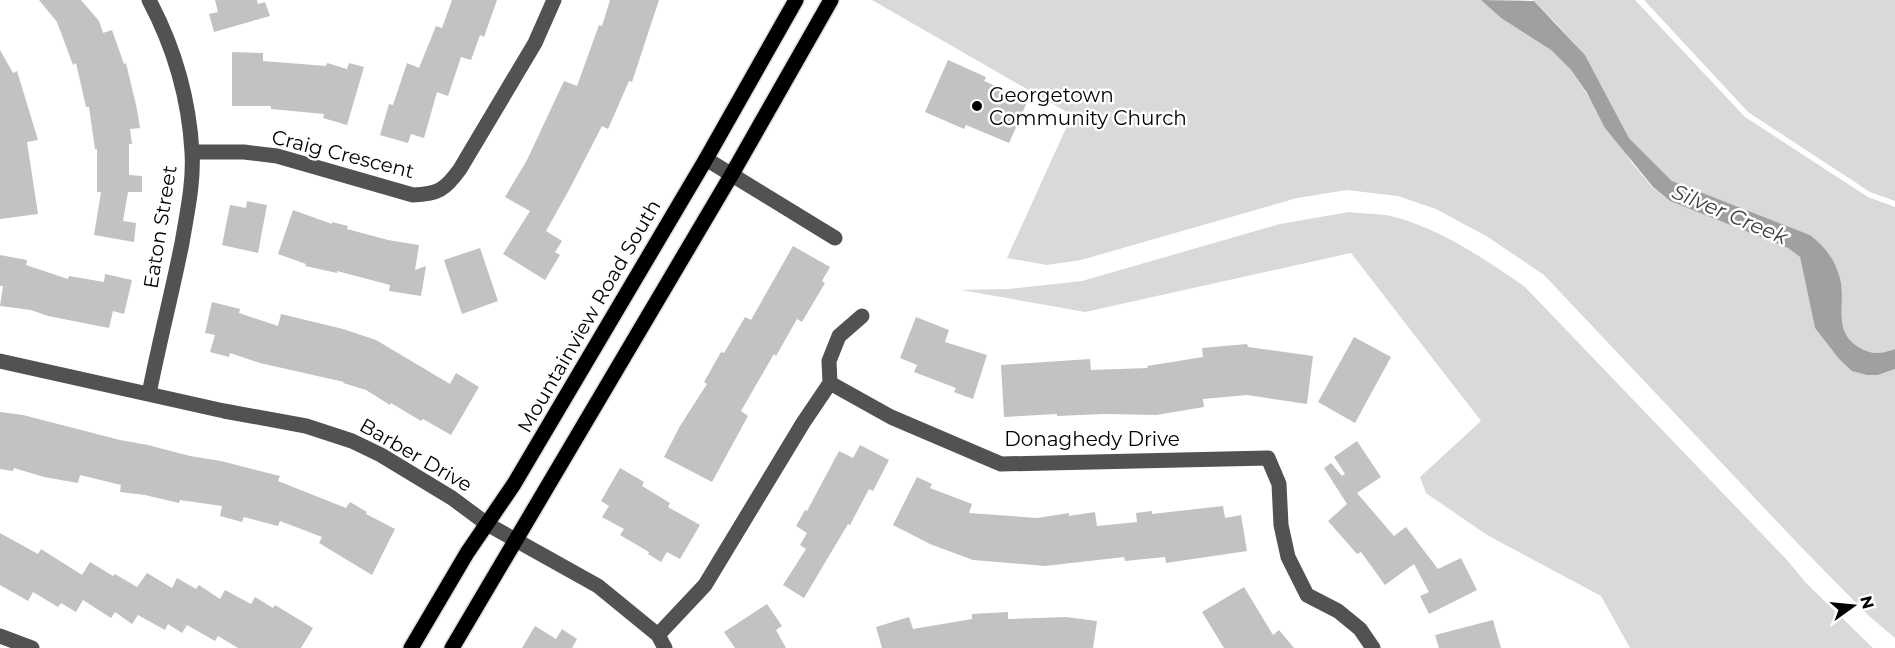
<svg xmlns="http://www.w3.org/2000/svg" width="1895" height="648" font-family="Montserrat,sans-serif">
	<style>
		.green { fill: #d9d9d9 }
		.water { fill: #a0a0a0 }
		.building { fill: #c2c2c2 }
		.lines { fill: none; stroke-linecap: round; stroke-linejoin: round }
		.major-casing { stroke: #dbdbdb; stroke-width: 18 }
		.minor { stroke: #525252; stroke-width: 15 }
		.major { stroke: #000; stroke-width: 15 }
		.poi-dot { fill: #000; stroke: #fff; stroke-width: 2 }
		.labels { text-anchor: middle; dominant-baseline: central; stroke-width: 5; stroke-linejoin: round; paint-order: stroke }
		.poi-label { font-size: 20px; fill: #000; stroke: #fff; text-anchor: start }
		.street-label { font-size: 20px; fill: #000; stroke: #fff }
		.water-label { font-size: 21px; font-style: italic; fill: #414141; stroke: #fff }
	</style>
	<rect width="100%" height="100%" fill="#fff"/>
	<path class="green" d="M872 0H1481L1501 18 1551 50 1571 70 1632 163 1652 187 1670 201 1788 248 1800 257 1815 328 1839 359 1867 375H1878L1895 369V638L1869 616 1802 548 1544 275 1488 237 1436 209 1398 196 1347 190 1297 198 1081 260 1047 265 1007 258 1072 115Z
		M1533 0H1635L1745 117 1868 197 1895 207V349C1884 353 1875 355 1864 350 1827 332 1850 301 1838 272 1832 257 1823 245 1810 235L1672 181 1629 138 1585 55 1554 21Z
		M1644 0H1895V201L1870 192 1748 112Z
		M1349 212C1364 214 1380 213 1395 217 1442 230 1485 259 1525 287L1787 560 1806 583 1873 648H1630L1601 596 1487 535 1426 493 1420 477 1481 421 1351 253 1085 312 961 290 1008 289 1082 281 1280 224Z"/>
	<path class="water" d="M1481 0 1534 1 1585 55 1629 138 1672 181 1810 235C1823 245 1833 257 1838 272 1850 301 1827 332 1864 350 1875 355 1884 353 1895 349V369L1878 375H1867L1852 371 1839 359 1815 328 1800 257 1788 248 1670 201 1653 187 1605 128 1587 93 1571 70 1551 50 1501 18Z"/>
	<path class="building" d="M39 0H81L99 21 103 33 112 30 124 64 126 63 137 109 140 128 130 129 132 144H129V175L142 176V192H128L123 221 136 223 134 242 94 235 101 192H97V149H95L89 107H86L76 63 73 65 57 22Z
		M215 0H257L258 4 265 2 270 16 214 32 209 14 218 12Z
		M452 0H497L484 37 480 35 471 60 461 57 448 96 437 92 424 138 411 134 408 143 380 135 389 104 393 105 407 63 419 68 436 26 442 28Z
		M610 0H659L632 82 629 81 608 129 602 126 569 190 546 231 562 241 555 252 560 255 545 280 503 254 530 211 505 197 527 160 564 81 577 86 599 25 602 26Z
		M0 50 13 73 17 71 38 140 27 142 38 214 0 219Z
		M232 52 263 53V61L326 66 327 63 347 69 349 63 364 67 347 125 323 118 324 114 271 109V106H232Z
		M948 60 986 77 984 81 1028 100 1009 143 966 125 964 129 925 112Z
		M247 201 267 205 258 253 222 245 230 205 246 208Z
		M293 210 332 224V222L348 226 347 229 388 240 419 245 415 270 426 266 421 296 389 291 390 285 337 271V273L305 266 306 264 278 254Z
		M793 246 830 267 822 281 825 283 802 322 797 319 776 356 774 354 741 411 748 416 712 482 664 457 680 426 707 384 704 382 721 352 724 353 745 317 751 320Z
		M480 248 498 301 462 314 444 260Z
		M0 255 27 260 26 265 68 279 69 276 104 282 105 274 132 280 124 314 113 311 109 328 48 316 31 310 0 306 3 286H0Z
		M212 302 240 309 239 313 278 326 281 314 343 329 376 340 450 384 456 373 479 387 451 435 423 419 421 421 391 403 390 405 366 390 343 383 344 382 260 363 230 353 229 357 210 352 215 335 205 333Z
		M916 317 949 330 945 342 987 355 973 399 954 392 956 388 914 372 917 365 900 358Z
		M1354 337 1391 357 1355 423 1318 402Z
		M1247 344 1248 347 1313 356 1307 404 1247 395 1203 399 1204 407 1156 415 1105 414 1057 416V414L1004 417 1001 365 1090 359 1091 370 1148 368 1147 366 1203 357 1202 348Z
		M0 412 23 415 120 440 148 445 190 456 221 461 280 476 278 481 346 508 350 502 367 512 366 514 395 529 372 575 319 543 322 537 280 521 278 526 244 517 242 522 220 516 222 506 180 500 179 503 145 495 120 492 121 485 80 475 78 483 44 477 14 468 13 471 0 469Z
		M1357 441 1381 477 1357 493 1394 536 1406 527 1438 569 1461 558 1477 590 1429 614 1420 596 1429 592 1414 564 1385 585 1361 552 1357 554 1328 521 1347 504 1324 468 1331 463 1342 476 1345 474 1334 457Z
		M860 445 889 460 873 491 869 489 850 525 848 524 804 598 783 585 806 549 800 545 807 533 796 526 805 510 807 511 839 451 853 458Z
		M620 468 644 482 642 486 670 503 668 507 700 525 680 559 667 552 661 562 648 554 649 552 620 535 624 529 602 517 609 506 601 501Z
		M917 477 932 484 930 488 972 504 969 513 1037 518 1069 513V516L1095 512 1097 526 1137 522 1136 513 1152 511V514L1223 506 1225 518 1241 515 1247 551 1166 563 1165 557 1125 561 1124 557 1045 566 973 560 930 544 893 525Z
		M0 533 38 554 41 549 82 575 90 562 113 576 115 574 137 587 147 573 172 588 177 578 196 589 199 585 220 599 225 590 251 604 255 597 273 608 275 605 313 628 301 648H238L218 636 215 641 187 625 182 633 168 624 165 630 138 615 132 624 115 612 111 618 83 600 76 612 61 603 58 607 33 592 28 601 0 585Z
		M1244 587 1273 635 1279 630 1294 648H1224L1202 612Z
		M767 604 782 626 776 630 786 648H735L724 632Z
		M1008 612V619L1066 617 1097 621 1093 648H882L876 627 909 617 913 629 972 619V614Z
		M1493 620 1501 648H1439L1435 635Z
		M535 626 556 639 562 629 577 639 572 648H522Z"/>
	<g class="lines">
		<g class="major-casing">
			<path id="major" d="M411 648 467 553 514 484 706 159 796 0
				M452 648 732 174 831 0"/>
		</g>
		<path class="minor" d="M192 152H244L277 156 413 195C438 194 445 190 460 169L535 43 554 0
			M706 159 835 238
			M0 361 224 411 306 426 352 441 381 455 452 498 487 524 598 586 658 635 665 648
			M830 383 891 417 1001 464 1268 458 1279 484 1281 525 1288 557 1307 595 1338 611 1360 629 1373 648
			M830 383 829 361 839 336 862 316
			M149 394C159 343 172 293 182 243 187 213 194 182 192 152 189 99 174 47 149 0
			M658 635 705 585 803 423 830 383
			M0 636 32 648"/>
		<use href="#major" class="major"/>
	</g>
	<circle class="poi-dot" cx="977" cy="106" r="6"/>
	<g class="labels">
		<g class="poi-label">
			<text x="989" y="95">Georgetown<tspan x="989" dy="23">Community Church</tspan></text>
		</g>
		<g class="street-label">
			<text transform="translate(343 154) rotate(14)">Craig Crescent</text>
			<text transform="translate(160 227) rotate(-81)">Eaton Street</text>
			<text transform="translate(589 316) rotate(-60)">Mountainview Road South</text>
			<text x="1092" y="439">Donaghedy Drive</text>
			<text transform="translate(416 455) rotate(30)">Barber Drive</text>
		</g>
		<g class="water-label">
			<text transform="translate(1730 214) rotate(23)">Silver Creek</text>
		</g>
	</g>
	<g transform="translate(1853 606) rotate(75)" stroke="#ffffff" stroke-width="4.5" paint-order="stroke">
	<path d="M0-4.5L10 22L0 15L-10 22Z" fill="#000000"/>
	<text y="-9" font-size="16" font-weight="bold" text-anchor="middle" fill="#000000">N</text>
	</g>
</svg>
